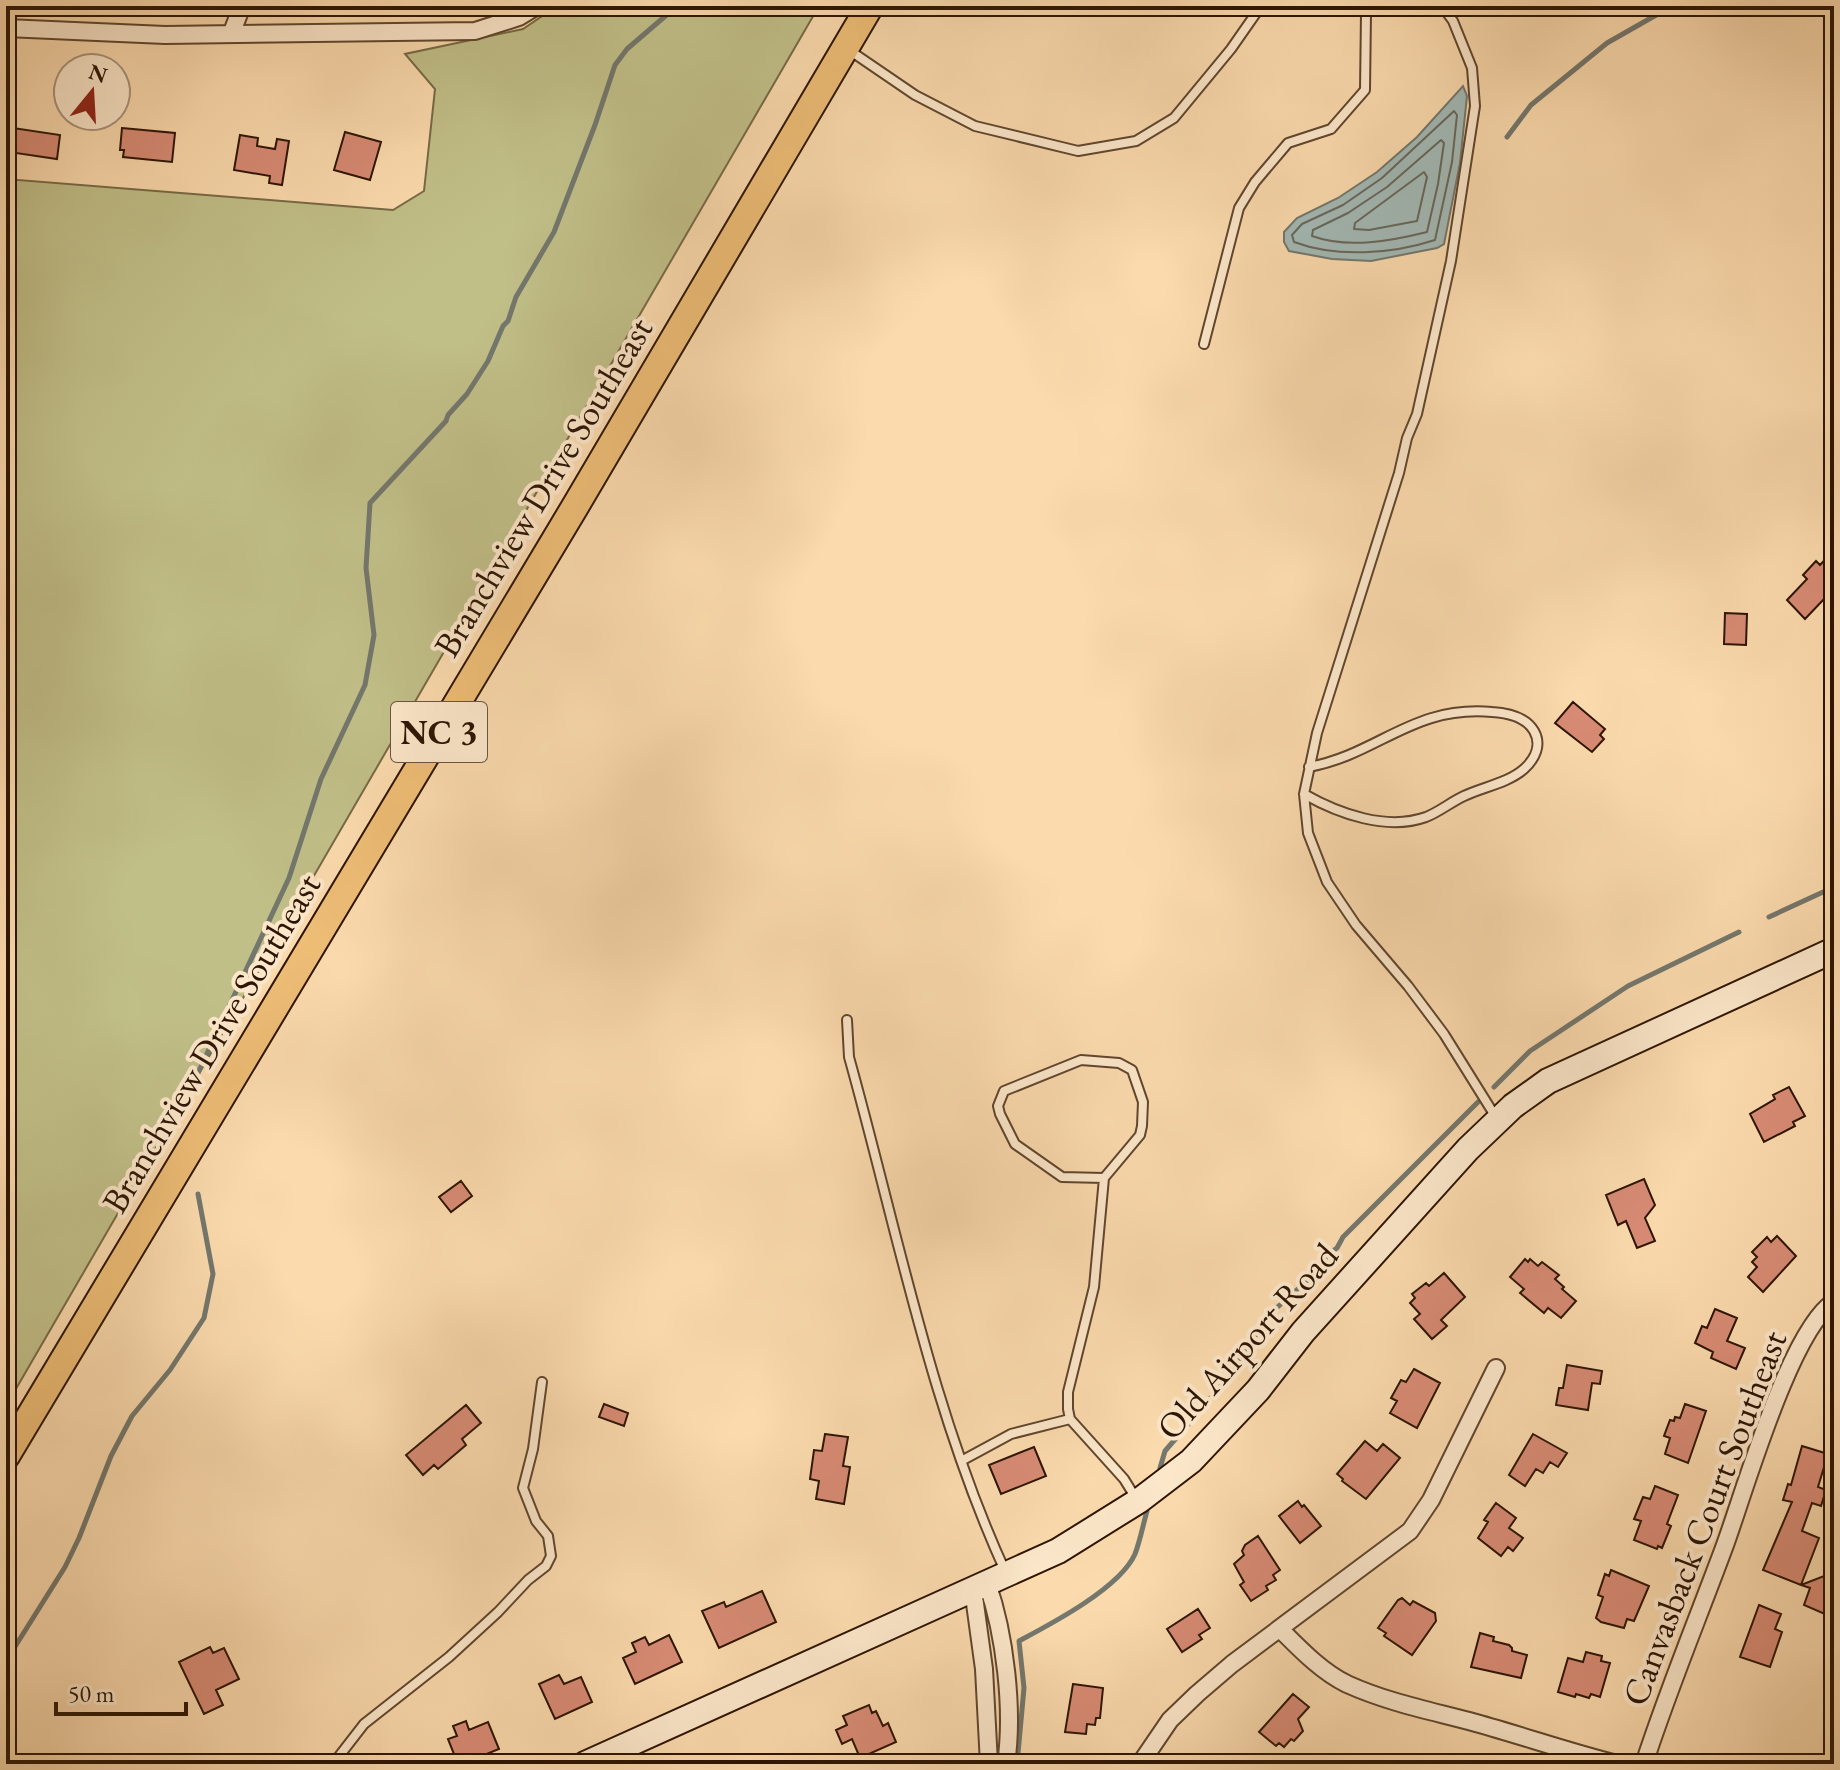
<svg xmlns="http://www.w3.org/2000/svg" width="1840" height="1770" font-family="'EB Garamond',serif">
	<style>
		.green { fill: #c1bf88; stroke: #776a46; stroke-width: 2 }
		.water { fill: #a2b8b4; stroke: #73776d; stroke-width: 2 }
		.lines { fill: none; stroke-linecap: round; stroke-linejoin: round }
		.shore { stroke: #68665c; stroke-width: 2 }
		.stream { stroke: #73776d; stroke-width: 5 }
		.building { fill: #d88b75; stroke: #2d1503; stroke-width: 2 }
		.lane-casing { stroke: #60462e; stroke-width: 12 }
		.street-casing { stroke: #60462e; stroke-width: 20 }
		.secondary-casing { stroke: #2d1503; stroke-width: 28 }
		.primary-casing { stroke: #2d1503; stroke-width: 30 }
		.lane { stroke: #fce7ca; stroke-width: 8 }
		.street { stroke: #fce7ca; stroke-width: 16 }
		.secondary { stroke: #fce7ca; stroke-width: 24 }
		.primary { stroke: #eebd76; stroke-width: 26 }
		.labels { text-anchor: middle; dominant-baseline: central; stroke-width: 8; stroke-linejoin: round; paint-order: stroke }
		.shield { fill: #fce7ca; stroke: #6b543f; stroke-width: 2 }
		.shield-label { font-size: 34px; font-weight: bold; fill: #2d1503 }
		.street-label { font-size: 36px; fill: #2d1503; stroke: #fce7ca }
	</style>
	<rect width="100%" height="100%" fill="#fbdaad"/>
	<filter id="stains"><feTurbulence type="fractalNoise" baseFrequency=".0025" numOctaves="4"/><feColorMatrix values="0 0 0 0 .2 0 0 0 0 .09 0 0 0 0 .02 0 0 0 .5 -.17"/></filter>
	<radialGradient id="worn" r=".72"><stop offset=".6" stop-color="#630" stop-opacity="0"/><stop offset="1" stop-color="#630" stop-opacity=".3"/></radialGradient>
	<path class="green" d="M557 6H819L6 1406V179L393 210 424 191 435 89 405 54 523 29Z"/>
	<path class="water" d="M1463 86 1467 96 1460 163 1444 244 1437 248 1371 261 1332 259 1289 251 1284 242V232L1297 218 1338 198 1377 172 1417 137Z"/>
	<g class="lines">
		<path class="shore" d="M1454 111 1457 115 1452 162 1435 240C1392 254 1337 258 1294 242L1292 235 1302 224 1343 205 1382 178Z
			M1441 140 1444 143 1438 184 1427 232C1391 241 1348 249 1312 236L1313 230 1348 213 1387 187Z
			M1424 172 1427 177 1417 221 1369 230 1354 229 1355 223Z"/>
		<path class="stream" d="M1507 137 1531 105 1607 43 1672 6
			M1769 917 1834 887
			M1494 1087 1530 1051 1628 986 1739 932
			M191 1088 289 878 321 779 365 685 374 635 366 568 370 503 446 421 448 415 467 394 488 361 503 326 508 321 516 297 554 232 595 125 615 65 627 49 677 6
			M1160 1468 1165 1451 1240 1364V1357L1272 1312 1309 1279 1330 1253 1337 1248 1343 1237 1478 1102
			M6 1661 65 1567 79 1538 111 1456 132 1416 170 1370 204 1318 213 1274 198 1194
			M1017 1764 1024 1688 1019 1641C1051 1624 1120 1588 1135 1554 1140 1541 1143 1525 1147 1511"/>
	</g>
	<path class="building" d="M13 128 60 135 57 159 9 152Z
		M122 128 175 133 172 162 123 157 124 150H120Z
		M345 132 381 142 370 180 334 170Z
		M240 135 258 138 257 146 275 149 277 139 289 141 282 185 269 183 270 176 234 170Z
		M1834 550V607L1825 598 1805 619 1787 600 1807 579 1803 575 1816 561 1820 565Z
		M1725 613 1747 614 1746 645 1724 644Z
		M1573 702 1605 729 1600 735 1604 739 1592 752 1555 723Z
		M1789 1087 1805 1116 1793 1122 1795 1126 1764 1142 1750 1114 1775 1099 1773 1095Z
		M1644 1179 1655 1205 1645 1218 1655 1241 1637 1248 1626 1221 1618 1225 1606 1195Z
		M461 1181 472 1196 451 1212 439 1197Z
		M1777 1236 1796 1256 1763 1292 1748 1277 1757 1267 1752 1262 1757 1257 1752 1252 1767 1237 1771 1242Z
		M1525 1259 1528 1262 1530 1259 1538 1266 1542 1262 1559 1275 1555 1279 1564 1287 1562 1289 1576 1301 1561 1318 1548 1308 1544 1313 1520 1293 1524 1289 1510 1277Z
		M1444 1273 1465 1297 1441 1320 1447 1326 1432 1339 1414 1319 1420 1314 1410 1303 1415 1298 1412 1294 1426 1283 1429 1286Z
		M1715 1309 1737 1318 1727 1341 1745 1348 1736 1369 1711 1358 1713 1352 1695 1343 1702 1326 1707 1328Z
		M1567 1365 1602 1371 1600 1384 1592 1383 1588 1410 1556 1405 1559 1388H1563Z
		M1414 1369 1440 1383 1417 1428 1390 1413 1397 1401 1391 1398 1401 1380 1406 1382Z
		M604 1404 628 1413 624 1426 599 1417Z
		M1685 1404 1706 1411 1688 1463 1665 1454 1670 1438 1664 1436 1670 1420 1674 1421 1675 1417 1680 1418Z
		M466 1405 481 1423 462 1439 466 1445 438 1469 434 1465 423 1475 406 1455Z
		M825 1434 848 1437 843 1466 850 1467 844 1504 816 1499 819 1481 810 1479 814 1450 822 1451Z
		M1533 1434 1567 1453 1558 1467 1550 1462 1543 1473 1536 1469 1525 1486 1509 1475Z
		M1365 1441 1377 1451 1383 1444 1400 1458 1366 1499 1342 1481 1343 1479 1337 1474Z
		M1802 1446 1828 1454 1818 1487 1826 1490 1821 1506 1812 1503 1802 1531 1819 1538 1801 1585 1763 1570 1792 1502 1783 1500 1788 1484 1791 1485Z
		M1034 1447 1046 1476 1001 1494 989 1465Z
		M1655 1486 1678 1495 1667 1524 1671 1526 1662 1548 1658 1546 1657 1549 1634 1540 1641 1521 1634 1519 1643 1497 1650 1499Z
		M1298 1501 1302 1507 1304 1505 1321 1526 1300 1543 1279 1516Z
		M1496 1503 1516 1518 1509 1528 1523 1538 1513 1551 1508 1547 1501 1556 1478 1538 1488 1522 1484 1520Z
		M1258 1536 1280 1570 1273 1575 1276 1580 1266 1586 1268 1590 1251 1601 1240 1585 1244 1582 1234 1564 1244 1555 1242 1551 1245 1545Z
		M1611 1570 1649 1586 1634 1621 1627 1619 1624 1628 1601 1622 1596 1618 1603 1597 1598 1595 1605 1574 1609 1576Z
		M1824 1576 1834 1580V1618L1804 1605 1810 1588 1801 1585Z
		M762 1591 776 1622 719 1648 702 1611 724 1602 726 1607Z
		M1402 1598 1410 1605 1413 1601 1435 1613 1436 1621 1412 1655 1384 1636 1386 1633 1378 1628 1398 1600Z
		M1759 1605 1781 1614 1775 1629 1782 1632 1770 1667 1740 1657Z
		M1198 1609 1210 1628 1199 1635 1202 1639 1182 1652 1167 1629Z
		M1480 1633 1494 1637 1493 1641 1509 1645 1512 1648V1651L1527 1655 1521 1678 1471 1667Z
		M669 1635 682 1662 635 1684 623 1658 636 1652 632 1643 645 1637 649 1645Z
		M210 1647 213 1653 224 1648 239 1679 216 1690 223 1705 204 1714 179 1662Z
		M1586 1652 1602 1656 1601 1661 1610 1663 1600 1697 1591 1694 1589 1698 1576 1694 1575 1697 1558 1692 1568 1658 1583 1662Z
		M559 1675 564 1684 581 1677 592 1702 555 1719 539 1684Z
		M1073 1684 1103 1688 1100 1718H1096L1095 1725 1087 1724 1086 1734 1065 1732Z
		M1293 1694 1309 1707 1298 1719 1303 1731 1294 1741 1291 1739 1284 1747 1279 1743 1276 1746 1259 1732Z
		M869 1705 872 1713 876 1711 883 1726 888 1723 896 1742 860 1758 852 1739 842 1744 836 1730 847 1725 843 1716Z
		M466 1721 469 1730 488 1722 499 1749 479 1757 481 1764H469L468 1762 458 1764 448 1739 457 1736 453 1726Z"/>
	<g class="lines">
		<g class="lane-casing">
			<path id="lane" d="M1442 6 1453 21 1472 68 1475 106 1451 261 1417 414 1407 438 1399 473 1317 733 1304 794 1308 833 1327 882 1356 925 1408 986 1444 1034 1497 1119
				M849 50 915 95 975 126 1078 151 1136 141 1174 118 1231 49 1261 6
				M1204 344 1239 208 1255 182 1288 143 1331 129 1365 90 1366 13 1363 6
				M1304 794C1339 814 1387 831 1426 817 1439 812 1451 802 1464 796 1483 787 1508 783 1524 769 1535 759 1542 745 1534 731 1526 717 1508 713 1492 712 1412 705 1379 754 1309 767
				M847 1020 849 1057C897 1229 931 1410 1006 1573
				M1104 1178 1062 1177 1015 1144 1000 1114 998 1106 1004 1091 1081 1060 1119 1063 1132 1070 1143 1102 1142 1126 1140 1135 1104 1178 1094 1287 1068 1392V1409L1070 1419 1124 1479 1137 1500
				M963 1460 1011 1434 1070 1419
				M333 1764 364 1724 449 1657 498 1612 528 1580 546 1566 551 1556 548 1536 536 1521 523 1488 533 1449 542 1382"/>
		</g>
		<g class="street-casing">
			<path id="street" d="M6 28 165 35 475 31 519 17 537 6
				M232 32 242 6
				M987 1583C1005 1634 1014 1710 1006 1764
				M973 1589 984 1669 989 1764
				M1281 1630C1300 1649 1322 1672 1347 1684 1389 1703 1432 1711 1476 1723 1523 1736 1569 1752 1617 1764
				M1140 1764 1170 1720 1197 1694 1232 1664 1410 1531 1431 1500 1496 1368
				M1644 1764C1668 1690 1698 1618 1725 1545 1744 1493 1791 1328 1834 1302"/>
		</g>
		<g class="secondary-casing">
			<path id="secondary" d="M585 1764 1058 1551 1140 1500 1191 1461 1258 1390 1303 1332 1468 1149 1513 1106 1548 1081 1834 950"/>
		</g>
		<g class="primary-casing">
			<path id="primary" d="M6 1456 576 505 870 6"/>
		</g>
		<use href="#lane" class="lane"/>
		<use href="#street" class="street"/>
		<use href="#secondary" class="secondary"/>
		<use href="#primary" class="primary"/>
	</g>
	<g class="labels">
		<rect class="shield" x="391" y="702" width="96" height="60" rx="6"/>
		<g class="shield-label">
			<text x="439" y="732">NC 3</text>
		</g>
		<g class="street-label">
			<text transform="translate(543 487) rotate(-59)">Branchview Drive Southeast</text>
			<text transform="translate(211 1043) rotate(-59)">Branchview Drive Southeast</text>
			<text transform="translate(1247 1341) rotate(-48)">Old Airport Road</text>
			<text transform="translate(1704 1518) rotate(-69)">Canvasback Court Southeast</text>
		</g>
	</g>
	<rect width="1840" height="1770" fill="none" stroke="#fbdaad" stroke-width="32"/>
	<rect x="8" y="8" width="1824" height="1754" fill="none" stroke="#2d1503" stroke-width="4"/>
	<rect x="16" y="16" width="1808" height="1738" fill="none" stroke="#2d1503" stroke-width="2"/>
	<g transform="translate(92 92) rotate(18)"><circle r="38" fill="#fce7ca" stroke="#a9937a" stroke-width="2"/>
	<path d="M0-6L14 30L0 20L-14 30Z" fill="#8f2418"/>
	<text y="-12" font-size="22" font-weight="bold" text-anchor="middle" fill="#2d1503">N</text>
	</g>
	<path d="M56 1702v12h130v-12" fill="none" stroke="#2d1503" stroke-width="4"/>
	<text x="68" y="1702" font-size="24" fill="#2d1503" stroke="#fce7ca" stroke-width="6" paint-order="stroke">50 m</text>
	<rect width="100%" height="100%" filter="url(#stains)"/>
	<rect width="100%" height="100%" fill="url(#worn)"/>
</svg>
